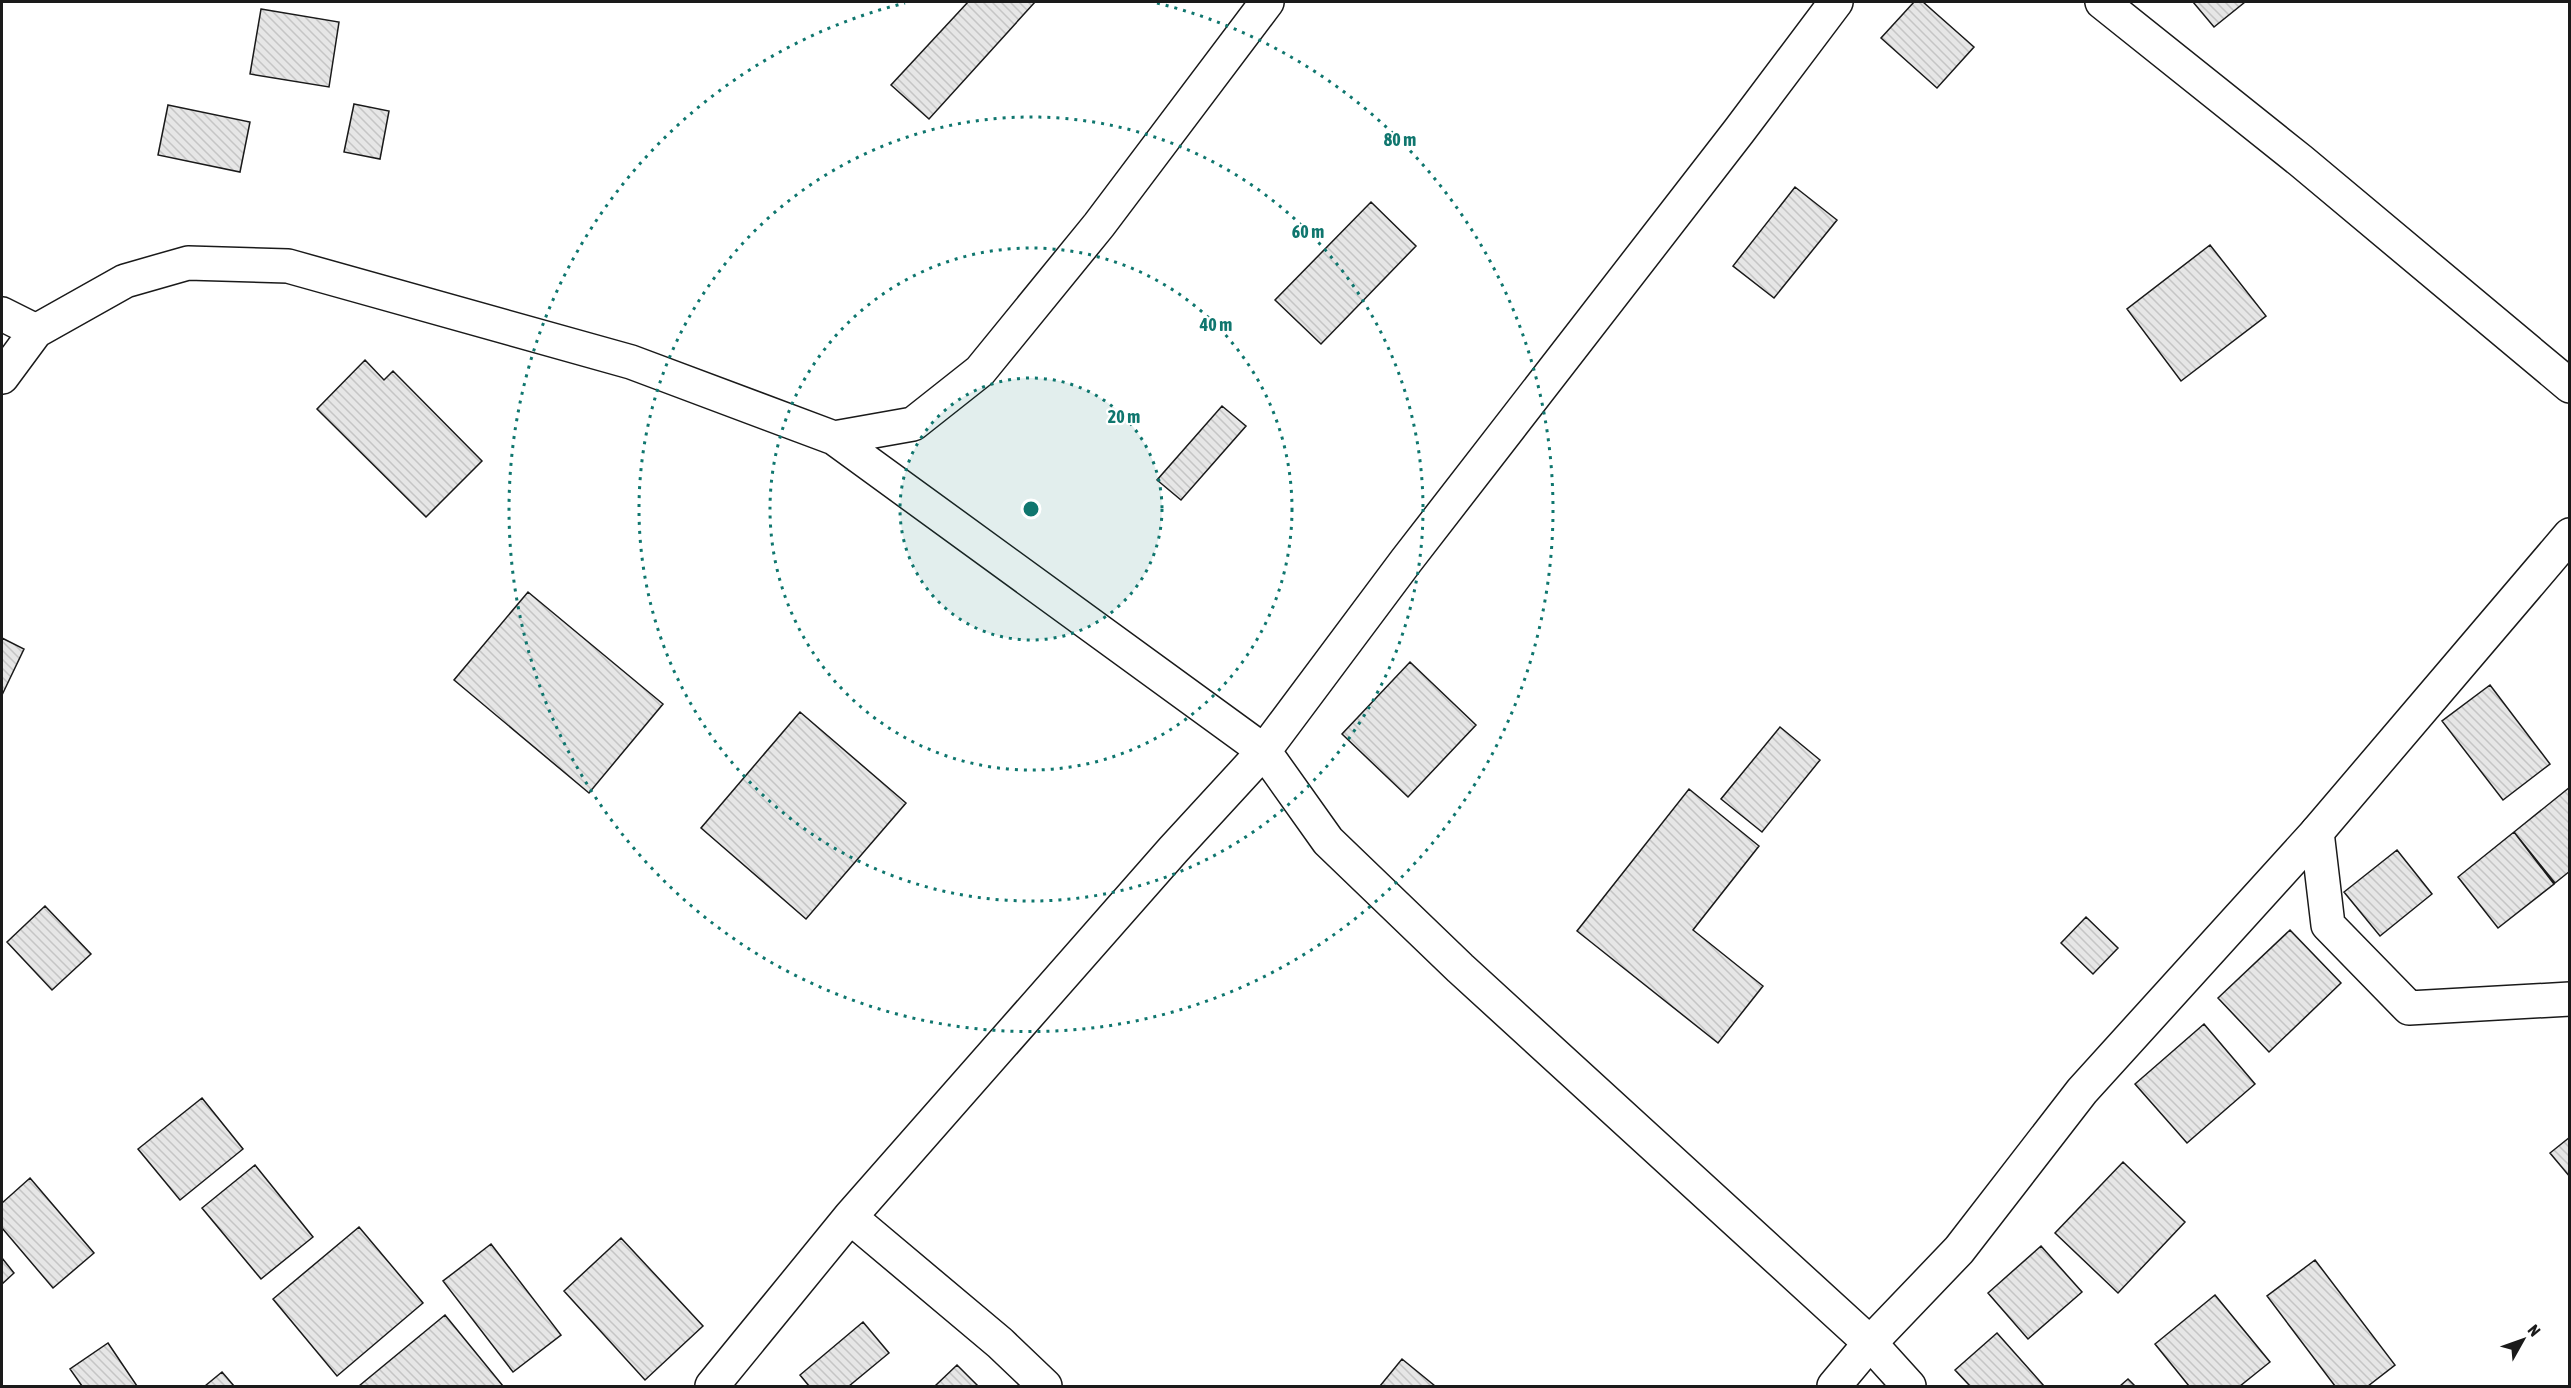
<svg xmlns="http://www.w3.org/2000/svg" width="2571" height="1388" font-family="'Asap Condensed',sans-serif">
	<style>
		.building { fill: url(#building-back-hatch); stroke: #1a1a1a; stroke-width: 1.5 }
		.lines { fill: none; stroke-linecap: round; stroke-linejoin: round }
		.minor-casing { stroke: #1a1a1a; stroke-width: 36 }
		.highway-casing { stroke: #1a1a1a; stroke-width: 36 }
		.minor { stroke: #fff; stroke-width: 33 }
		.highway { stroke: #fff; stroke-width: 33 }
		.ring { fill: none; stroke: #0f766e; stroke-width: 3; stroke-dasharray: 3 6 }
		.centre { fill: #0f766e; stroke: #fff; stroke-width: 3 }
		.ring-label { font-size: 18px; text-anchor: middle; font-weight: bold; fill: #0f766e; stroke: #fff; stroke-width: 4.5; stroke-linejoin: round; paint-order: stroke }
	</style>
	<defs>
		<pattern id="building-back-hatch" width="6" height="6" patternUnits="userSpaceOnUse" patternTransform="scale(1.5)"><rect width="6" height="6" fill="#e6e6e6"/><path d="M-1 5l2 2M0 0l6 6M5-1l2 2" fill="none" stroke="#c5c5c5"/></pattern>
	</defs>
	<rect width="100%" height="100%" fill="#fff"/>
	<path class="building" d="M968 2H1035L929 119 891 85Z
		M1914 2H1923L1974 47 1937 88 1881 38Z
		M2193 2H2245L2214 27Z
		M261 9 339 22 329 87 250 74Z
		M354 104 389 111 380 159 344 152Z
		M168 105 250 122 240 172 158 155Z
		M1795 187 1837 220 1774 298 1733 266Z
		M1371 202 1416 246 1321 344 1275 300Z
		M2210 245 2266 316 2181 381 2127 309Z
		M365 360 384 380 393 371 482 461 426 517 317 409Z
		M1222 406 1246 426 1181 500 1157 480Z
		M528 592 663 704 589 793 454 680Z
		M2 638 24 649 2 695Z
		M1410 662 1476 725 1408 797 1342 734Z
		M2490 685 2550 764 2503 800 2442 721Z
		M800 712 906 803 806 919 701 828Z
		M1780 727 1820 760 1762 832 1721 799Z
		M2570 787V871L2555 883 2514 832Z
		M1689 789 1759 846 1693 930 1763 986 1718 1043 1577 931Z
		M2514 832 2554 884 2498 928 2458 877Z
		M2397 850 2432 894 2380 936 2344 892Z
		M45 906 91 954 52 990 7 942Z
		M2086 917 2118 948 2093 974 2061 943Z
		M2290 930 2341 983 2269 1052 2218 998Z
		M2204 1024 2255 1084 2187 1143 2135 1084Z
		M202 1098 243 1149 180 1200 138 1149Z
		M2570 1137V1177L2550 1153Z
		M2123 1162 2185 1222 2118 1293 2055 1233Z
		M255 1165 313 1237 261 1279 202 1208Z
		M30 1178 94 1253 53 1288 2 1228V1203Z
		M359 1227 423 1303 337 1376 273 1299Z
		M621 1238 703 1326 645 1380 564 1291Z
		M491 1244 561 1335 513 1372 443 1281Z
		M2041 1246 2082 1292 2028 1339 1988 1293Z
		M2 1258 14 1273 2 1284Z
		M2315 1260 2395 1365 2368 1386H2335L2267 1296Z
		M2215 1295 2270 1362 2240 1386H2189L2155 1344Z
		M445 1315 503 1386H359Z
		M863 1322 889 1353 849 1386H809L800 1375Z
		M1997 1333 2044 1386H1970L1955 1370Z
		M108 1343 137 1386H82L70 1369Z
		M1402 1359 1435 1386H1380Z
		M957 1365 978 1386H935Z
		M222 1372 234 1386H205Z
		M2128 1379 2135 1386H2120Z"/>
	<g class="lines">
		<g class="minor-casing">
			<path id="minor" d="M2102 2 2301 161 2570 386
				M2 314 36 331
				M2 377 36 331 125 281 188 263 288 266 631 362 834 438 913 424 980 371 1099 225 1267 2
				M834 438 1264 751 1328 841 1460 968 1870 1343 1909 1386
				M2317 832 2328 925 2409 1008 2570 999
				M850 1217 1000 1343 1045 1386
				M712 1386 850 1217 1173 850 1264 751 1406 561 1739 131 1836 2"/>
		</g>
		<g class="highway-casing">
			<path id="highway" d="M1834 1386 1870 1343 1959 1250 2082 1091 2317 832 2570 535"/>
		</g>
		<use href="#minor" class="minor"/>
		<use href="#highway" class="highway"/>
	</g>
	<circle cx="1031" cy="509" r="131" fill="#0f766e" fill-opacity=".12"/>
	<g class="ring">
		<circle cx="1031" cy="509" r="131"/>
		<circle cx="1031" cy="509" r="261"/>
		<circle cx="1031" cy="509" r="392"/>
		<path d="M1157 3A522 522 0 1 1 905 3"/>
	</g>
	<circle cx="1031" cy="509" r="9" class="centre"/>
	<g class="ring-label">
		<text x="1400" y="146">80 m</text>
		<text x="1308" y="238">60 m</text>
		<text x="1216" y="331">40 m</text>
		<text x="1124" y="423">20 m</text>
	</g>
	<rect width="2571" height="1388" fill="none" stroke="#1a1a1a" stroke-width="6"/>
	<g transform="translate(2523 1340) rotate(50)" stroke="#ffffff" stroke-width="4.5" paint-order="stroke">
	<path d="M0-4.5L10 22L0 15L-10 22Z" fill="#1a1a1a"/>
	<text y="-9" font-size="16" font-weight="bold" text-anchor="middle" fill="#1a1a1a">N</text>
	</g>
</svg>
